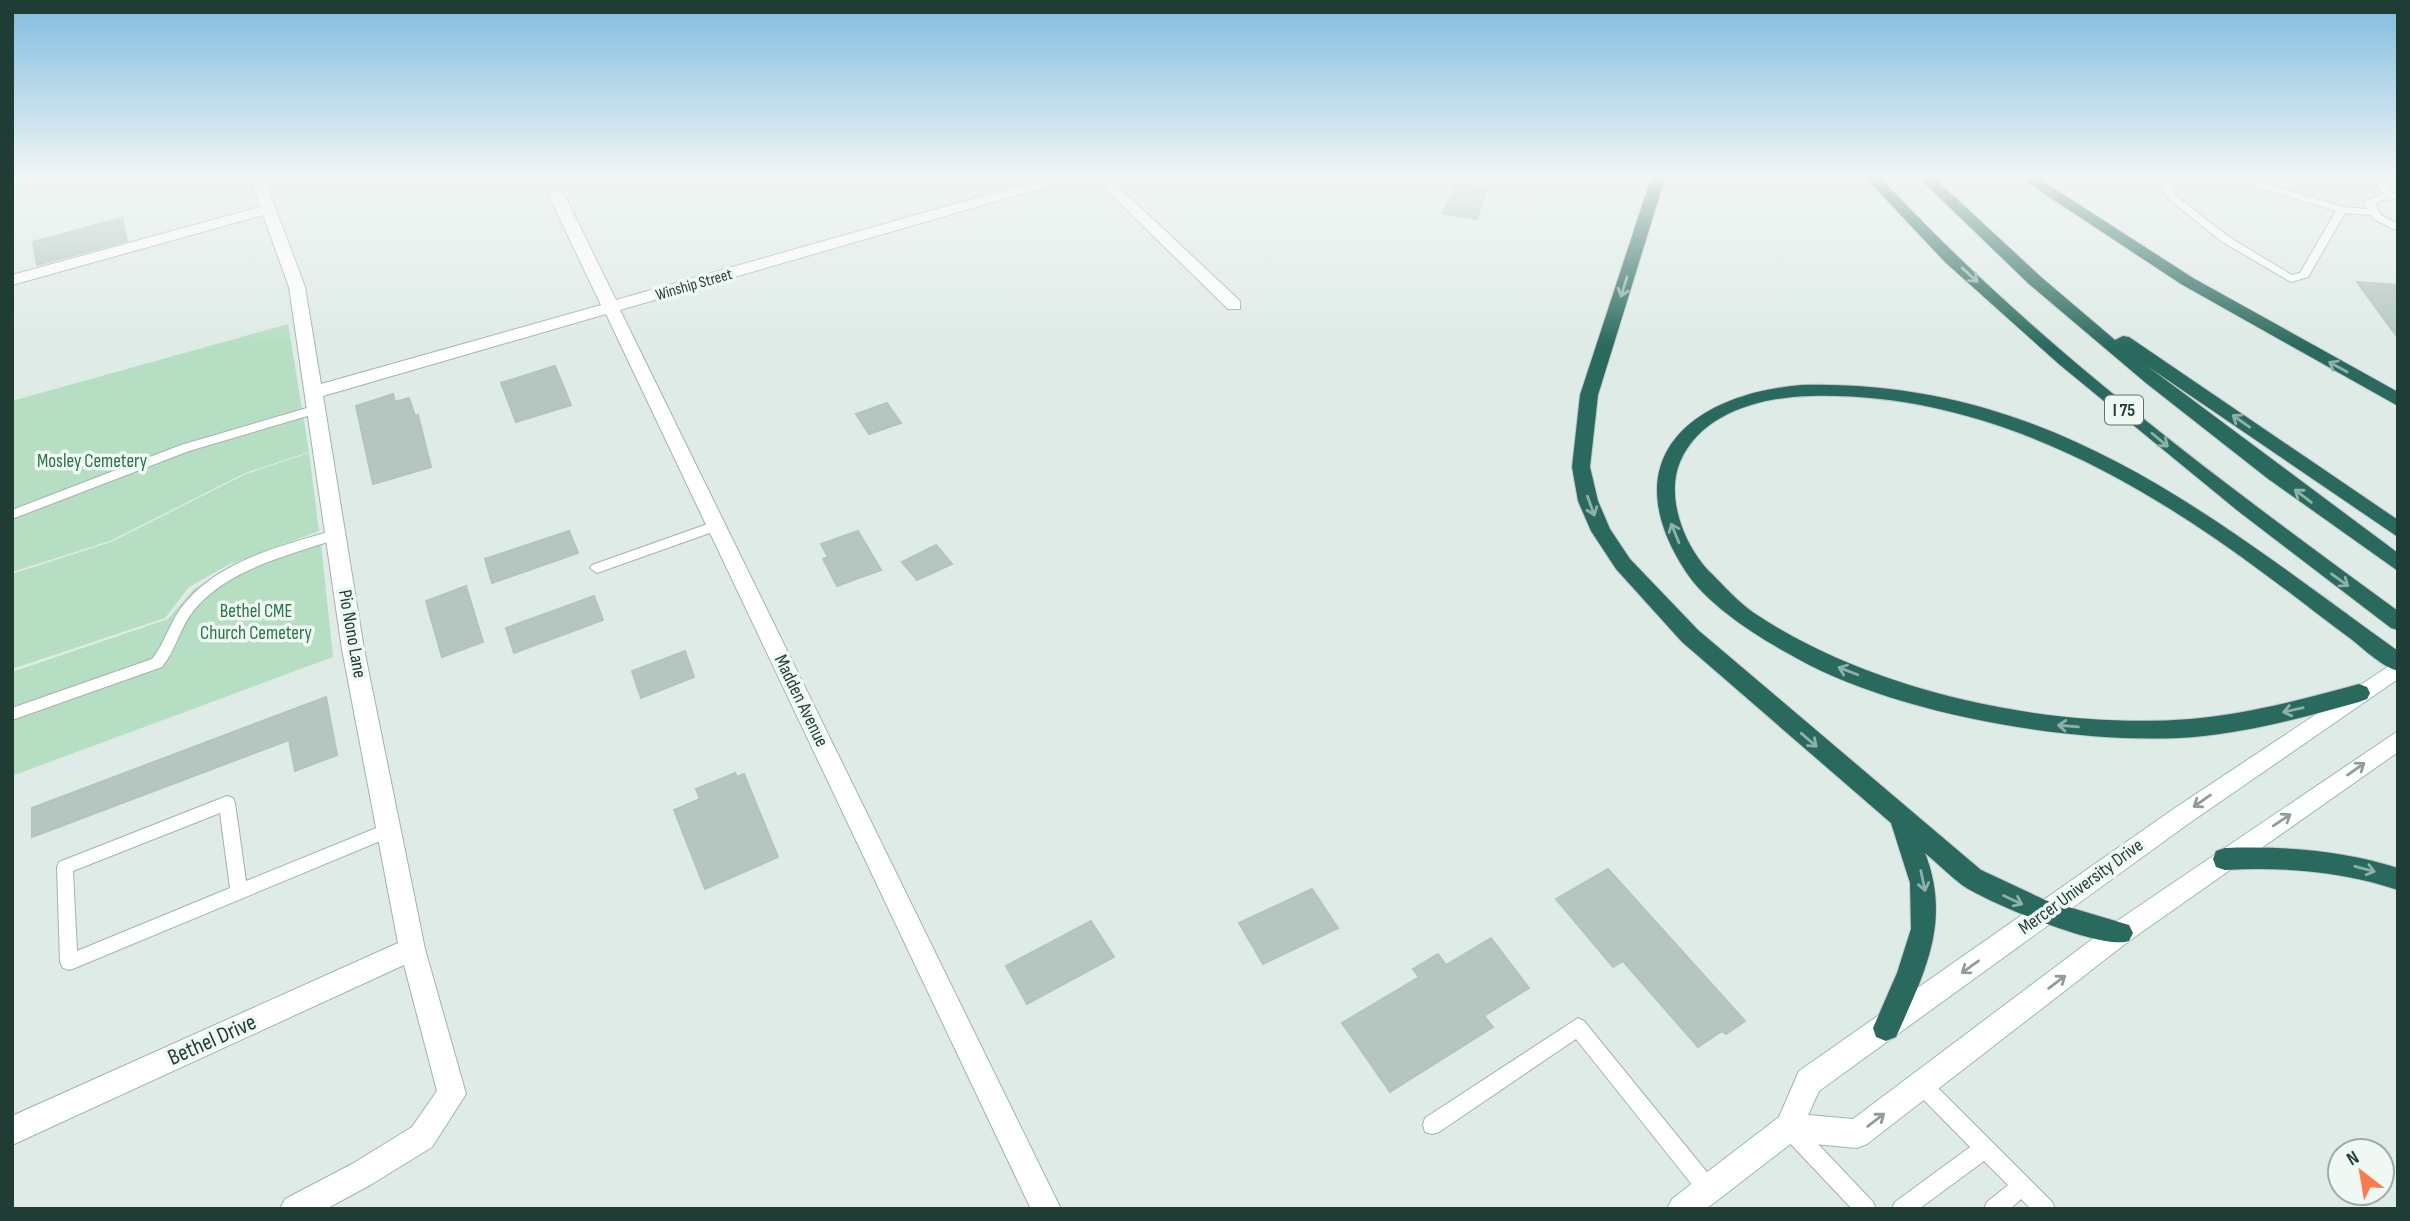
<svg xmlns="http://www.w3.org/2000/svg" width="2410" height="1221" font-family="'Sofia Sans Condensed',sans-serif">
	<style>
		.green { fill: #b6dec2 }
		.building { fill: #b4c6bf; stroke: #b1c5bd; stroke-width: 2 }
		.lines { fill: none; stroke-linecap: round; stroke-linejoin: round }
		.lane-casing { stroke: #a2b3ad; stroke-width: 2 }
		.street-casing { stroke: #a2b3ad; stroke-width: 2 }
		.secondary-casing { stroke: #9db8af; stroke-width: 2 }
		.highway-casing { stroke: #c0c8c6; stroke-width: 2 }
		.lane { fill: #fff; fill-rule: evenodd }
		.street { fill: #fff; fill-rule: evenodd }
		.secondary { fill: #fff; fill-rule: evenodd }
		.highway { fill: #2a6a5e; fill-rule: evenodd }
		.oneway { stroke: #8db1a9 }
		.oneway2 { stroke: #8f9e9a }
		.labels { text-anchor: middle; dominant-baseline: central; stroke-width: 7; stroke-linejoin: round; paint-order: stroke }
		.far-street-label { font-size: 16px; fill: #1f3c35; stroke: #f0f8f4 }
		.shield { fill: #f0f8f4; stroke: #5e746e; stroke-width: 2 }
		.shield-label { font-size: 18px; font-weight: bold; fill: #1f3c35 }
		.park-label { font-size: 19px; fill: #277547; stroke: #f0f8f4 }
		.street-label { font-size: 19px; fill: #1f3c35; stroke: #f0f8f4 }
		.near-street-label { font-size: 23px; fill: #1f3c35; stroke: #f0f8f4 }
	</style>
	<rect width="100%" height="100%" fill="#dfebe6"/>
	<path class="green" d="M288 324 309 452 245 473 110 541 12 572V401Z
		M309 453 319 531 228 565 189 587 165 618 12 669V574L111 542 246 474Z
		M320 535 333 657 12 776V672L168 619 194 589 229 568Z"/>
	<path class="building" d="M1455 183 1487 188 1477 219 1443 214Z
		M122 218 127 241 37 265 33 242Z
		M2357 282 2398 285V338Z
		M555 366 571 405 516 422 501 383Z
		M393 394 395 402 409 398 415 416 418 415 431 467 373 484 356 406Z
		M887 403 901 423 869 434 856 414Z
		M569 531 578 553 492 583 485 559Z
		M858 531 881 570 837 586 823 559 828 557 821 544Z
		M936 545 952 564 917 580 902 562Z
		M466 586 483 642 442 657 426 601Z
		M594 596 603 620 514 653 506 628Z
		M685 651 694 677 641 698 632 671Z
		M326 697 337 755 295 771 289 740 32 837V808Z
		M735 773 737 777 744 774 778 857 705 889 674 810 700 799 696 789Z
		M1608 869 1745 1021 1726 1034 1722 1031 1698 1047 1623 961 1613 967 1556 899Z
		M1312 889 1338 928 1263 964 1239 923Z
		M1091 921 1114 957 1027 1004 1006 966Z
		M1491 938 1529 988 1484 1016 1493 1027 1390 1092 1342 1023 1419 977 1413 969 1438 954 1446 965Z"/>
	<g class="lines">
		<g class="lane-casing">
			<path id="lane" d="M2169 175H2179L2172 186 2175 195 2229 237 2292 275 2300 273 2336 211 2225 177 2224 175H2238L2343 207 2367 209 2364 203 2365 201 2384 194 2368 175H2378L2394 193H2398V199L2382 200 2375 204 2381 215 2398 224V231L2373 219 2371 215 2345 213 2308 277 2291 282 2221 241 2167 198 2162 186Z
				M317 405 323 409 321 412 189 451 12 519V510L181 445Z
				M716 521 723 526 721 529 597 573 590 568 592 565Z
				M335 530 340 532 342 535 340 538C290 555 229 568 194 610 180 627 176 650 162 667L12 720V708L152 659C166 642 170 620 185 603 220 560 284 545 335 530Z
				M227 796 233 798 235 803 246 881 391 822 397 824 399 829 397 834 75 968 69 970 63 968 60 962 57 867 59 862ZM220 813 230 888 77 951 73 871Z
				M1578 1018 1584 1021 1715 1182 1718 1189 1715 1196 1708 1199 1701 1196 1576 1039 1439 1132 1432 1134 1425 1132 1423 1125 1425 1118Z
				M1922 1076 1929 1079 2052 1202 2055 1209H2031L2021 1199 2010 1209H1984L1987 1202 2008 1185 1984 1161 1919 1209H1892L1895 1202 1970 1147 1915 1091 1913 1085 1915 1079Z
				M1792 1122 1799 1124 1873 1202 1876 1209H1852L1785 1138 1783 1131 1785 1124Z"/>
		</g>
		<g class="street-casing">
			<path id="street" d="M249 175H263L305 287 321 384 601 305 548 194 551 191 556 189 564 194 616 300 1057 175H1079L1077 178 620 310 1061 1209H1031L606 314 323 396 364 649 425 949 466 1094 432 1147 372 1184 326 1209H280L285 1199 352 1164 412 1127 437 1091 404 965 12 1145V1116L398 943 342 649 289 287 263 215 12 285V275L260 207Z
				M1091 175H1106L1240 301V309H1228Z"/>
		</g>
		<g class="secondary-casing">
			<path id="secondary" d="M2398 660V679L2188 824 1819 1091 1808 1115 1853 1119 2111 925 2398 731V752L2129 941 1867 1144 1857 1148 1793 1142 1706 1209H1667L1672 1199 1779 1117 1799 1071 2172 810Z"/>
		</g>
		<g class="highway-casing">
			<path id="highway" d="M1652 175H1666L1598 395 1590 467 1598 501 1610 529 1630 559 1698 630 1981 870 2045 900 2129 925 2133 933 2129 941C2104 951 1986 902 1962 885 1949 875 1937 863 1925 853 1952 922 1924 974 1896 1037L1886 1041 1876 1037 1873 1028 1897 973 1911 929 1910 883 1891 823 1682 642 1616 569 1591 531 1578 501 1572 467 1580 395Z
				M1863 175H1878C2031 341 2216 478 2398 611V630L2391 628 2238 511 2060 365 1945 262Z
				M1916 175H1931L2041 277 2115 340 2123 336 2129 337 2398 520V537L2147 366 2398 553V571L2267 478 2146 383 2029 284Z
				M2016 175H2033L2193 278 2398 392V406L2181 284Z
				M1801 385C2050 379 2209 515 2398 651V671C2381 666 2365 650 2351 639 2322 618 2295 596 2266 575 2134 476 1982 392 1812 396 1762 397 1702 412 1680 462 1665 498 1685 548 1712 574 1725 587 1738 602 1754 613 1872 692 2049 730 2191 719 2248 714 2304 699 2359 684L2367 687 2370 693 2367 699 2359 702C2305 717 2250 732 2194 737 2079 746 1899 715 1798 659 1761 639 1709 607 1686 572 1613 461 1688 395 1801 385Z
				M2225 848C2284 846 2341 850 2398 868V890C2341 871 2285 867 2225 870L2216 867 2213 859 2216 851Z"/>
		</g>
		<use href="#lane" class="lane"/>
		<use href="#street" class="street"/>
		<use href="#secondary" class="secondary"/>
		<use href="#highway" class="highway"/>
	</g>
	<defs><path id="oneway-shaft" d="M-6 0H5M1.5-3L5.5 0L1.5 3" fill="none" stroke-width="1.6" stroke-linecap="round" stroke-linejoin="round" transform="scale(1.75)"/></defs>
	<g class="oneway">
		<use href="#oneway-shaft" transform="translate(1970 275) rotate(42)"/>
		<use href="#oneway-shaft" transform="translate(1624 287) rotate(107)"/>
		<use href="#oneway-shaft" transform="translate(2338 367) rotate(-151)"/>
		<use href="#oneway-shaft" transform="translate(2241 421) rotate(-145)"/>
		<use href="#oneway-shaft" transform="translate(2160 440) rotate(40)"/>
		<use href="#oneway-shaft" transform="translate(2303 496) rotate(-143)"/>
		<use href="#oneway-shaft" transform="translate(1591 506) rotate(70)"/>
		<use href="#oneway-shaft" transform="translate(1675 533) rotate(-112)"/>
		<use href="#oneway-shaft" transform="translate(2340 580) rotate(36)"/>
		<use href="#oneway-shaft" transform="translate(1848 671) rotate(-159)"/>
		<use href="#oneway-shaft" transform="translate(2293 710) rotate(167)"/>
		<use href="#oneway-shaft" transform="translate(2068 726) rotate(-175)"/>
		<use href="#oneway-shaft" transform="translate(1809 740) rotate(41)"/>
		<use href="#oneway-shaft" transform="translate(2365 869) rotate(15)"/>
		<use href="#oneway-shaft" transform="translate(1923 881) rotate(78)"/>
		<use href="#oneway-shaft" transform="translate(2013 900) rotate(25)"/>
	</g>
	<g class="oneway2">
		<use href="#oneway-shaft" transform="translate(2356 769) rotate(-35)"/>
		<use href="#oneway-shaft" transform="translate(2202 801) rotate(145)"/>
		<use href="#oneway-shaft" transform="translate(2282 820) rotate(-34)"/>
		<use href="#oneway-shaft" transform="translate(1970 967) rotate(144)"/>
		<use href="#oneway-shaft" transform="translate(2057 982) rotate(-37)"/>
		<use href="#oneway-shaft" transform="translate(1876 1120) rotate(-37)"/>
	</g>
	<linearGradient id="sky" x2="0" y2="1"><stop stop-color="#7fbbe0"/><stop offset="0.51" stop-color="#f1f6f4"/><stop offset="1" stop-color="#f1f6f4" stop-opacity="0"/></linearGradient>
	<rect width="2410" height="346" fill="url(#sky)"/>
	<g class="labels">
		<g class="far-street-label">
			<text transform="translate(694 285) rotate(-16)">Winship Street</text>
		</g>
		<rect class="shield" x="2105" y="395.5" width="38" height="29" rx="5"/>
		<g class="shield-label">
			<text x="2124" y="410">I 75</text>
		</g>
		<g class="park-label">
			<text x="92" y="461">Mosley Cemetery</text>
			<text x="256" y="611">Bethel CME<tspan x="256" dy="22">Church Cemetery</tspan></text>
		</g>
		<g class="street-label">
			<text transform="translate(352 634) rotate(80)">Pio Nono Lane</text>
			<text transform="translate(801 701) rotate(64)">Madden Avenue</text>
			<text transform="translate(2081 887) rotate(-36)">Mercer University Drive</text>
		</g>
		<g class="near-street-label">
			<text transform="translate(212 1040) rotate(-24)">Bethel Drive</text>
		</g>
	</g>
	<rect width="2410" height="1221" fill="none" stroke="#1f3c35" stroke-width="28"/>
	<g transform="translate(2361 1172) rotate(329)"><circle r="33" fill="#f0f8f4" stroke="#9cada8" stroke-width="2"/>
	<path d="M0-5L12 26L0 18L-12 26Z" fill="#f97c4f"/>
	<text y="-10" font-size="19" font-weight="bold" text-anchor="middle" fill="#1f3c35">N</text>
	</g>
</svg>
